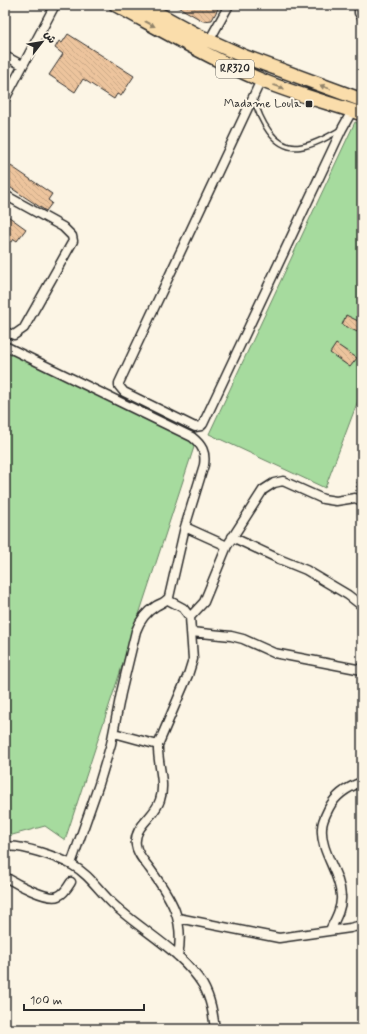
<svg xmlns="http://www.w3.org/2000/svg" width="367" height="1034" font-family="Mynerve,'Playpen Sans Arabic',sans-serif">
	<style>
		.green { fill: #a6db9e; stroke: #688364 }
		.building { fill: url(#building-back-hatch); stroke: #2b2b2b }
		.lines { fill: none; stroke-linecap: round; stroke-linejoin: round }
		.lane-casing { stroke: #2b2b2b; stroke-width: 7 }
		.street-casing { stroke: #2b2b2b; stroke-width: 11 }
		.primary-casing { stroke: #2b2b2b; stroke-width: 16 }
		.path { stroke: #2b2b2b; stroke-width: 1.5; stroke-dasharray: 1 3; stroke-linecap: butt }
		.lane { stroke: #fcf5e5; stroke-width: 4 }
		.street { stroke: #fcf5e5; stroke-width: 8 }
		.primary { stroke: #faddab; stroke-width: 13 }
		.oneway { fill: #92846b }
		.poi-dot { fill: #2b2b2b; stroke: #fcf5e5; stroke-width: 1.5 }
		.labels { text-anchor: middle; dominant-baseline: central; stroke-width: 4; stroke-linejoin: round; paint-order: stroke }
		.shield { fill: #fcf5e5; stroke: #6a6863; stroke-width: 1 }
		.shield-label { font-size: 11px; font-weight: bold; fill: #2b2b2b }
		.poi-label { font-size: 12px; fill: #2b2b2b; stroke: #fcf5e5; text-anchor: end }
	</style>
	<defs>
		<pattern id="building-back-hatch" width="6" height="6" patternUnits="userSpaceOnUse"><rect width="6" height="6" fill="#edc49d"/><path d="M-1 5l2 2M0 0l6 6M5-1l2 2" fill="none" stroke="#cba987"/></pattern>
	</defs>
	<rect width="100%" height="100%" fill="#fcf5e5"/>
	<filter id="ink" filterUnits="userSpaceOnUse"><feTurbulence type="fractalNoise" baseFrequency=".025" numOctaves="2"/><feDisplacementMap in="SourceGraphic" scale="8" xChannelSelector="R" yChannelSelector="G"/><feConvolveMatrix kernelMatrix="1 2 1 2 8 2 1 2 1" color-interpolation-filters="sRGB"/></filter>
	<g filter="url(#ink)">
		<path class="green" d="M355 122 362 125V390L325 488 209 434Z
			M5 348 196 441 65 840 45 826 5 837Z"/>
		<path class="building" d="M175 5H220L212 20 203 21Z
			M68 34 134 76 121 96 117 94 114 99 83 79 75 92 49 75 63 54 55 48 59 41 62 43Z
			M5 162 52 194 48 200 52 203 46 211 5 184Z
			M5 214 26 229 17 241 14 239 12 242 5 237Z
			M346 315 362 323V334L342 325Z
			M336 344 357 358 350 367 330 353Z"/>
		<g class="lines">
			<g class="lane-casing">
				<path id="lane" d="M254 98C259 118 274 151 300 147 314 145 328 137 340 130"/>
			</g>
			<g class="street-casing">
				<path id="street" d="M359 5V13L362 17
					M209 41 229 5
					M5 56 22 65
					M261 80 119 383V386L124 392 195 427 201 426 203 424 342 129 352 111
					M5 99 55 5
					M5 195 63 227 72 236 73 241 24 328 14 335 5 332
					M5 346 192 437C202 445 206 452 204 465L185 527 169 597C166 602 161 603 156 606 146 612 140 620 136 631L121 693 111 744 99 784 71 864
					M185 527 227 546
					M232 537 279 559 306 570 348 595 362 606
					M168 600 183 608 190 617 193 659 188 675 158 745C157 763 166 783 160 800 155 817 133 826 136 845 137 854 145 862 150 869 171 898 185 919 178 956
					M190 617 204 602 227 546 263 490 274 483 283 481 323 499 336 501 355 498 362 501
					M191 632 231 636 243 639 274 653 362 670
					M114 733 158 745
					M5 847C20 844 58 857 72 865 89 874 99 891 113 904 143 932 181 950 203 985 211 999 213 1014 215 1029
					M5 877C15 883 48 901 58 896 64 894 68 887 71 882
					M178 918 279 938 350 928 362 925
					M330 930C335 920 342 908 341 896 340 872 320 852 322 828 322 821 326 814 329 808 336 794 348 787 362 782"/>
			</g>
			<g class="primary-casing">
				<path id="primary" d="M116 5C162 30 208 57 256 78 290 93 327 102 362 114
					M142 5 199 36 243 56 362 100"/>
			</g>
			<path class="path" d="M356 491 362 454"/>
			<use href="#lane" class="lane"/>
			<use href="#street" class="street"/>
			<use href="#primary" class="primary"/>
		</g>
		<defs><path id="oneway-solid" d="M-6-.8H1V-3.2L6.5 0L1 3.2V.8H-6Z"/></defs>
		<g class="oneway">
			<use href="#oneway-solid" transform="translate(150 24) rotate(28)"/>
			<use href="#oneway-solid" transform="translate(279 87) rotate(20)"/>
			<use href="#oneway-solid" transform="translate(325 87) rotate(-160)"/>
		</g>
	</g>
	<rect class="poi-dot" x="305" y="100" width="8" height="8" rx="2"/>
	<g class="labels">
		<rect class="shield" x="216" y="60" width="38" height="18" rx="3"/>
		<g class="shield-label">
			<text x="235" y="69">RR320</text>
		</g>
		<g class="poi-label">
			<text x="301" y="104">Madame Loula</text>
		</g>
	</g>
	<rect width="367" height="1034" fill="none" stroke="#fcf5e5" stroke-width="20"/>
	<rect x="10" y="10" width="347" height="1014" fill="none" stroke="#2b2b2b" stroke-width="1.5" filter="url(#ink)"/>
	<g transform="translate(42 42) rotate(59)" stroke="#fcf5e5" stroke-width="3" paint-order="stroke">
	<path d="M0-3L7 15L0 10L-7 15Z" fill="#2b2b2b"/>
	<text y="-6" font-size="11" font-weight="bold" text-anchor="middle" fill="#2b2b2b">ش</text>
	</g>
	<path d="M24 1004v6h120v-6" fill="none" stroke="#2b2b2b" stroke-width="2"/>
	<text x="30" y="1004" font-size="12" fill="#2b2b2b" stroke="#fcf5e5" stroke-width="3" paint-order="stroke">100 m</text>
</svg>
